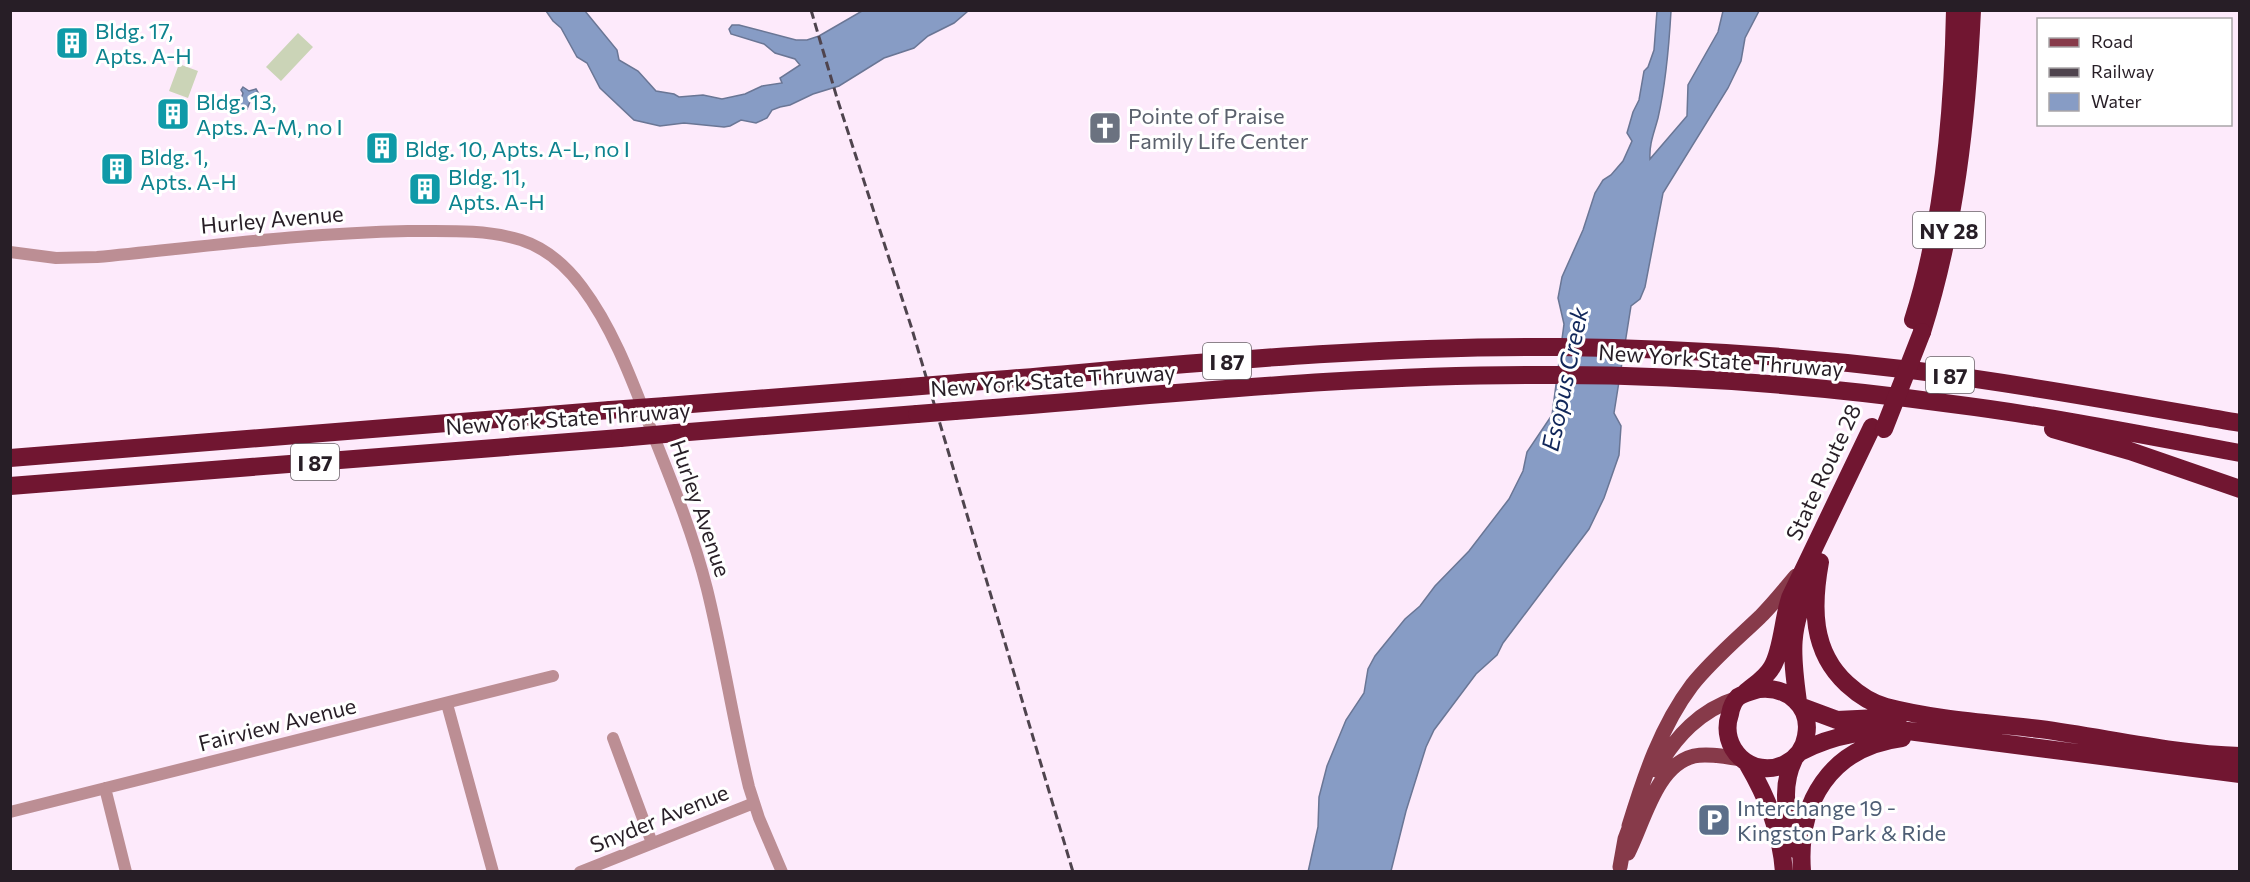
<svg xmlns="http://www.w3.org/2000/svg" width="2250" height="882" font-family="Commissioner,sans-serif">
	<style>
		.green { fill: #cbd4b7 }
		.water { fill: #879cc5; stroke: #6a7695; stroke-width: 1.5 }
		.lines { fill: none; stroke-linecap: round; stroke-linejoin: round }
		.minor { stroke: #bc8e94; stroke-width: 12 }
		.major { stroke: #873a4a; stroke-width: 15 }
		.highway { stroke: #711631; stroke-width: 18 }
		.rail { stroke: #4f444e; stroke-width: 3; stroke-dasharray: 9 4.5; stroke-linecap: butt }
		.highway-bridge { stroke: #711631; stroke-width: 18 }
		.labels { text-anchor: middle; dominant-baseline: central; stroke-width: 6; stroke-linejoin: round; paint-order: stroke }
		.shield { fill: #fff; stroke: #686267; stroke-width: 1.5 }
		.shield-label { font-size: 21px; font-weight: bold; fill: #271e26 }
		.culture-label { font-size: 22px; fill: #0d838f; stroke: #fff; text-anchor: start }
		.worship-label { font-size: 22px; fill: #5b616d; stroke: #fff; text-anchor: start }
		.street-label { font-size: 22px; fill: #271e26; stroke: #fff }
		.service-label { font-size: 22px; fill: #4e5e75; stroke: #fff; text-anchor: start }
		.water-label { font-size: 24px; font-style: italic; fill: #11275a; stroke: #fff }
	</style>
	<rect width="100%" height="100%" fill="#fdeafb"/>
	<path class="green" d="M298 33 313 47 281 81 266 67Z
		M179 64 198 71 188 98 169 91Z"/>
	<path class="water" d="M546 11H585L617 50 619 60 638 71 656 91 674 94 679 97 703 95 722 99 745 94 762 86 782 83 780 78 800 65 795 59 775 53 764 44 731 34 729 29 732 25H739L796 40H807L819 36 862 11H968L954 23 928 36 914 48 884 58 839 86 813 94 790 105 780 107 772 110 767 118 756 123 741 120 730 126 724 127 684 123 660 126 634 120 600 88 587 63 577 57 561 28 553 21Z
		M1657 11H1671C1669 46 1666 83 1658 118 1654 133 1649 144 1650 159L1687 116 1688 85 1718 32 1723 11H1759L1745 38 1741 61 1728 88 1663 193 1645 287 1640 299 1631 306 1614 413 1621 426 1619 455 1604 498 1589 529 1503 643 1497 655 1476 674 1434 730 1426 747 1406 811 1391 871 1308 872 1318 827 1319 797 1327 766 1346 720 1364 693 1368 669 1375 656 1405 619 1420 606 1435 586 1469 551 1509 499 1523 471 1527 452 1552 415 1564 324 1558 298 1562 277 1583 230 1595 193 1603 180 1611 175 1623 161 1632 141 1627 133 1633 112 1639 100 1644 71 1648 67 1654 50Z
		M243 87 249 91 256 89 259 94 252 97 247 109 239 106 243 93 241 90Z"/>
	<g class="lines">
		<path class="minor" d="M10 252 56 258 97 257C200 247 304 233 408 231 446 231 485 229 521 240 546 248 567 267 582 287 615 331 634 386 654 437 674 487 694 537 707 589 723 654 733 721 749 787L759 818 782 872
			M447 704 493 872
			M613 738 652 843
			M105 788 126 872
			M10 812 553 676
			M580 872 754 803"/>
		<path class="major" d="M1656 770C1676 736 1700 710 1738 698
			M1629 826C1644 777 1661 726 1692 685 1712 660 1737 639 1760 617 1773 604 1784 590 1796 576
			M1628 853C1644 822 1656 765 1694 756 1709 753 1726 757 1741 759
			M1620 867 1625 839 1633 818"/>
		<path class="highway" d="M1913 320C1944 224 1953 111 1955 10
			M1922 332C1955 228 1967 120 1972 10
			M946 384C1150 368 1354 345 1559 347 1676 348 1794 356 1911 370 2021 384 2130 404 2240 423
			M666 406 909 387
			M955 411C1155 396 1356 373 1557 375 1689 375 1821 386 1952 404 2048 416 2144 435 2240 453
			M2053 429 2130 451 2240 489
			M676 433 917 414
			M10 458 610 410
			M10 486 620 438
			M1820 562C1812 606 1811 651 1847 684 1859 695 1871 703 1886 707 1936 720 1989 723 2040 729 2107 738 2173 754 2240 756
			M1759 689C1787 686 1812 706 1806 736 1804 749 1797 758 1785 764 1752 780 1718 748 1730 714 1731 708 1734 701 1738 697 1744 693 1752 691 1759 689Z
			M1745 693C1754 685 1766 678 1772 667 1782 651 1783 619 1790 598L1872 427
			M1798 702C1791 652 1789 629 1811 581
			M1802 707 1837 720 1899 717
			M1800 752C1835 734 1869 729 1908 731L2240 774
			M1794 759C1779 790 1788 820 1797 850
			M1747 763C1767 797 1781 831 1784 872
			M1802 871C1797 803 1830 747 1902 738"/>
		<path class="rail" d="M811 10 837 98 911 326 1073 872"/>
		<path class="highway-bridge" d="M909 387 946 384
			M610 410 666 406
			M917 414 955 411
			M1884 429 1922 332
			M620 438 676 433"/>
	</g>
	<defs>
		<g id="building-square" transform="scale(1.725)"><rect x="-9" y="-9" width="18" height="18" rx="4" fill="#0f9aa8" stroke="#fff"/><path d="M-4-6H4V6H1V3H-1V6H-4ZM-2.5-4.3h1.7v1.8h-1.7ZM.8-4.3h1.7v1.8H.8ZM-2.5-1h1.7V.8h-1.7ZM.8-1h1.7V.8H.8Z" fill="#fff"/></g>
		<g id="church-square" transform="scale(1.725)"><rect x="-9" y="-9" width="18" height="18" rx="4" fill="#6b7280" stroke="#fff"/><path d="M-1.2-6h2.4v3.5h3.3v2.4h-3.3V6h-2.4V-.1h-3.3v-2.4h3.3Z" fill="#fff"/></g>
		<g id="parking-square" transform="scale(1.725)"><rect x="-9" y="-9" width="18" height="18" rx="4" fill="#5c6f8a" stroke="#fff"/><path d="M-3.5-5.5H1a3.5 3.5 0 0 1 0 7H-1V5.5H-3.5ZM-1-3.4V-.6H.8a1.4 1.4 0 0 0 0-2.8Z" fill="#fff"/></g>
	</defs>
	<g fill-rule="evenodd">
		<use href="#building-square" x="72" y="43"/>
		<use href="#building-square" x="173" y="114"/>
		<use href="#church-square" x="1105" y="128"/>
		<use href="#building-square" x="382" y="148"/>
		<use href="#building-square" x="117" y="169"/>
		<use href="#building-square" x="425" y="189"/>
		<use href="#parking-square" x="1714" y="820"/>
	</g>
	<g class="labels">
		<g class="shield">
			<rect x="1913" y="212" width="72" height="36" rx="4.5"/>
			<rect x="1203" y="343" width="48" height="36" rx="4.5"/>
			<rect x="1926" y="357" width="48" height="36" rx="4.5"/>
			<rect x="291" y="444" width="48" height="36" rx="4.5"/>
		</g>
		<g class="shield-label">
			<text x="1949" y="230">NY 28</text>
			<text x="1227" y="361">I 87</text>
			<text x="1950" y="375">I 87</text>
			<text x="315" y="462">I 87</text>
		</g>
		<g class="culture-label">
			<text x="95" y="30">Bldg. 17,<tspan x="95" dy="25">Apts. A-H</tspan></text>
			<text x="196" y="101">Bldg. 13,<tspan x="196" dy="25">Apts. A-M, no I</tspan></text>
			<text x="405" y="148">Bldg. 10, Apts. A-L, no I</text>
			<text x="140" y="156">Bldg. 1,<tspan x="140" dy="25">Apts. A-H</tspan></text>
			<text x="448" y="176">Bldg. 11,<tspan x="448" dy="25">Apts. A-H</tspan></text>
		</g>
		<g class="worship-label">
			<text x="1128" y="115">Pointe of Praise<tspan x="1128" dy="25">Family Life Center</tspan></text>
		</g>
		<g class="street-label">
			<text transform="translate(272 219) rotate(-5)">Hurley Avenue</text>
			<text transform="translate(1721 360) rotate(4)">New York State Thruway</text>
			<text transform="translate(1053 380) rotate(-4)">New York State Thruway</text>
			<text transform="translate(568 418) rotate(-4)">New York State Thruway</text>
			<text transform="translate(1823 472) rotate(-65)">State Route 28</text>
			<text transform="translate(701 508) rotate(71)">Hurley Avenue</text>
			<text transform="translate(277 724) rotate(-14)">Fairview Avenue</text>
			<text transform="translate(659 818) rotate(-22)">Snyder Avenue</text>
		</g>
		<g class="service-label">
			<text x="1737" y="807">Interchange 19 -<tspan x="1737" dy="25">Kingston Park &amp; Ride</tspan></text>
		</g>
		<g class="water-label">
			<text transform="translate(1564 379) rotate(-78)">Esopus Creek</text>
		</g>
	</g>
	<rect width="2250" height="882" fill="none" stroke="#271e26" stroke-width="24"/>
	<rect x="2037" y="18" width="195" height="108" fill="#ffffff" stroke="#a9a5a8" stroke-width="1.5"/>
	<rect x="2049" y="38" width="30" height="9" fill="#873a4a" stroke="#a9a5a8" stroke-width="1.5"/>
	<text x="2091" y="48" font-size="18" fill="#271e26">Road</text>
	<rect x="2049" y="68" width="30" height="9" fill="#4f444e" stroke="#a9a5a8" stroke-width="1.5"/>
	<text x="2091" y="78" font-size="18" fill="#271e26">Railway</text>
	<rect x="2049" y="93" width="30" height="18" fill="#879cc5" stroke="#a9a5a8" stroke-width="1.5"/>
	<text x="2091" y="108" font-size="18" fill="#271e26">Water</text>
</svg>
